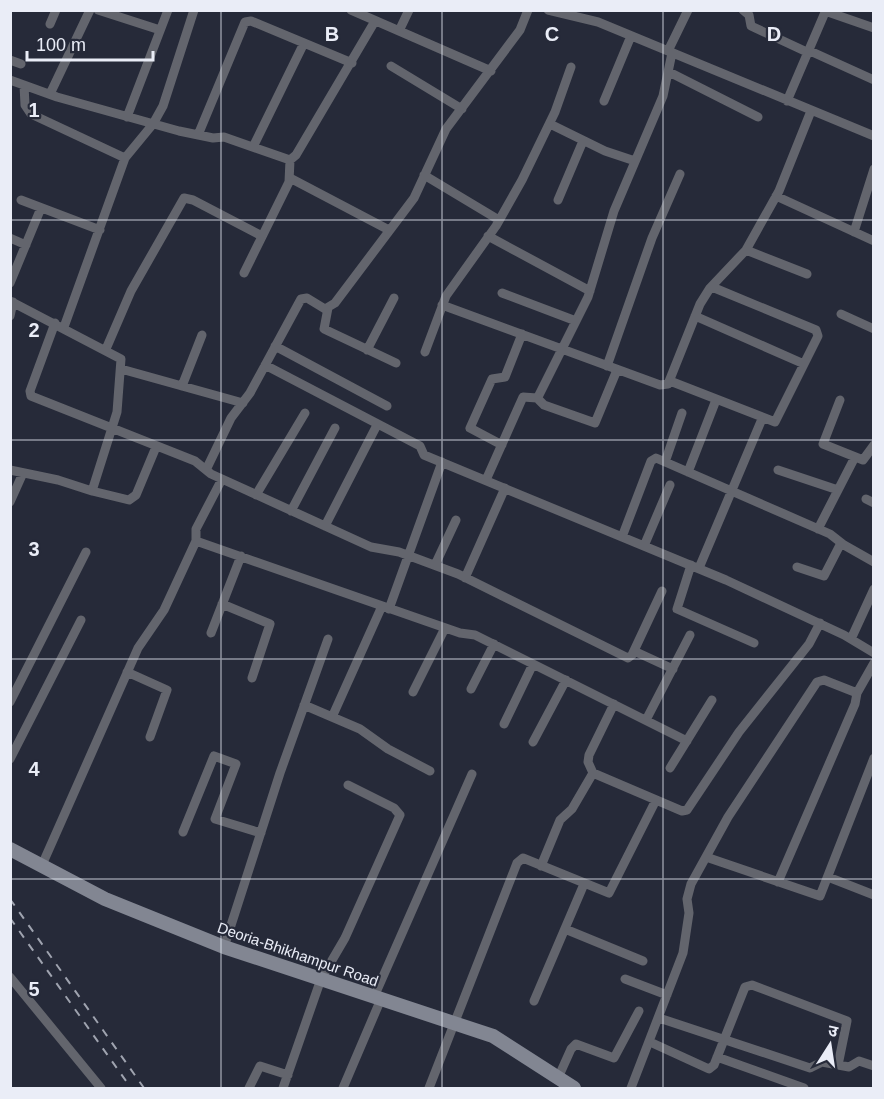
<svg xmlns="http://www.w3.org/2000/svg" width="884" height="1099" font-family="Helvetica,'Noto Sans Devanagari',sans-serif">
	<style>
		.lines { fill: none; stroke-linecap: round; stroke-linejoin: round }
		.minor { stroke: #63656d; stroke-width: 9 }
		.secondary { stroke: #828692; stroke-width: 14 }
		.rail { stroke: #9fa3af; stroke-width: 2; stroke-dasharray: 8 8; stroke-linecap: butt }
		.grid { fill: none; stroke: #eaedf7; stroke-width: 1.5; stroke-opacity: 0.55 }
		.labels { text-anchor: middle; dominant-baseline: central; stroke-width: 4.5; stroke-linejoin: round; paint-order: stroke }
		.street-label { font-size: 15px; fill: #eaedf7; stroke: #262a39 }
		.grid-label { font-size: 20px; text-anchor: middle; font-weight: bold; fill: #eaedf7; stroke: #262a39; stroke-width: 4.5; stroke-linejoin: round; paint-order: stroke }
	</style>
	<rect width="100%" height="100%" fill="#262a39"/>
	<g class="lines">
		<path class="minor" d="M98 10 160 30
			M351 10 491 71
			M548 10 598 22 874 136
			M743 10 749 15 751 26 809 53
			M825 11 874 28
			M50 24 56 10
			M399 31 409 10
			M668 51 688 10
			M810 51 874 80
			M10 60 21 64
			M391 66 462 109
			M669 72 758 117
			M10 80 57 97 179 131 213 138 224 137 290 160 296 155 375 21
			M24 85 25 105 31 114 125 158
			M50 94 90 10
			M604 101 631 36
			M787 101 826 10
			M127 117 168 10
			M550 124 605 151 635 161
			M198 135 245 22 251 21 352 63
			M253 147 304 43
			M424 175 499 220
			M290 178 389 230
			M776 196 874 241
			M21 200 100 230
			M558 200 583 141
			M854 232 874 169
			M488 236 590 291
			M10 238 26 245
			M746 250 807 274
			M244 273 289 182 290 160
			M10 283 41 208
			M502 293 576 321
			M10 301 121 359 117 412 92 491
			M442 305 660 385 668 384 700 304 710 288 746 250 779 191 811 111
			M328 308 324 329 396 363
			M841 314 874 329
			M10 316 13 302
			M695 316 804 364
			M55 323 30 391 31 396 195 461 211 474 371 547 399 552 458 574 628 658 632 655 662 591
			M64 327 125 158 153 124 163 106 194 10
			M275 346 387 406
			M106 349 131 291 184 198 193 200 262 236
			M367 350 394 298
			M425 352 446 296 496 226 522 180 555 112 571 67
			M265 365 420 446 424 455 726 580 844 635 874 653
			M607 366 652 238 680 174
			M121 369 243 403
			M670 381 775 422 818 336 816 330 712 287
			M182 386 202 335
			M537 398 544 405 595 423 617 370
			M840 400 823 444 863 460 874 445
			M502 445 470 428 492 379 505 377 522 334
			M665 462 682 413
			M10 470 58 480 92 491 129 500 136 495 156 447
			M206 470 231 418 250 393 301 299 307 298 325 309 335 303 414 198 446 129 520 30 528 10
			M778 470 838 490
			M688 472 716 400
			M486 480 523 397 537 398 539 395 588 297 614 211 663 96 672 53
			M256 495 305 413
			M866 499 874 503
			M10 502 23 473
			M291 511 335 428
			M325 526 377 425
			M818 529 855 457
			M622 537 651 461 656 458 830 534 844 545 874 562
			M196 541V529L222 479
			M644 546 670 485
			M435 565 456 520
			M691 565 677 609 754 643
			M797 567 824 576 841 543
			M699 568 762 419
			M465 578 505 488
			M222 604 270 624 252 678
			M389 609 442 462
			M211 633 241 556
			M851 639 874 589
			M634 651 673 669
			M127 672 167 690 150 737
			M471 689 494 644
			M413 692 445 628
			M10 702 86 552
			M304 705 360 729 388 749 430 771
			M333 715 382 606
			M646 720 690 635
			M504 724 533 664
			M533 742 566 680
			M10 759 81 620
			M670 768 712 700
			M593 773 588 762 589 755 614 704
			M183 832 214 756 236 764 215 819 261 833
			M706 857 820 896 874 758
			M42 865 138 648 164 610 196 541 460 633 475 635 687 741
			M541 866 560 820 572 809 593 773 682 811 687 810 739 732 809 644 820 623
			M828 877 874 895
			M778 882 855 704 857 693
			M565 929 643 961
			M224 947 280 773 328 639
			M10 977 101 1088
			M625 979 667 995
			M374 997 472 774
			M534 1001 584 884
			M659 1018 810 1068 822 1062 849 1067 859 1061 874 1066
			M650 1042 709 1069 714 1065 745 987 752 985 847 1021 838 1065
			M717 1057 804 1088
			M558 1078 571 1049 576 1044 614 1058 639 1011
			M249 1088 260 1066 288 1075
			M283 1088 321 979 345 938 400 815 394 808 348 785
			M343 1088 381 999
			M429 1088 517 863 523 858 609 893 656 800
			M631 1088 683 953 689 913 687 899 691 884 728 817 817 682 824 680 857 693 874 663"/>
		<path class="secondary" d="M10 849 105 899 224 947 493 1036 574 1088"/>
		<path class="rail" d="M10 899 144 1088
			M10 918 131 1088"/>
	</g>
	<path class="grid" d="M221 10V1088M442 10V1088M663 10V1088M10 220H874M10 440H874M10 659H874M10 879H874"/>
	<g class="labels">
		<g class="street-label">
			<text transform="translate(298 954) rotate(19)">Deoria-Bhikhampur Road</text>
		</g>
	</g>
	<g class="grid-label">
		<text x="332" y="41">B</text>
		<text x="552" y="41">C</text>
		<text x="774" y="41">D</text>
		<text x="34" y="117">1</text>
		<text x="34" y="337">2</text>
		<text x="34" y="556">3</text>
		<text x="34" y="776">4</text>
		<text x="34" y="996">5</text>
	</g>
	<rect width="884" height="1099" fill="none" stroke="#eaedf7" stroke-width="24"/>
	<g transform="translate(830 1045) rotate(12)" stroke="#262a39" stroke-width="4.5" paint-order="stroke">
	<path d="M0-4.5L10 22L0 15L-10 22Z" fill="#eaedf7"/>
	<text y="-9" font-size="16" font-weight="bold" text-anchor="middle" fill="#eaedf7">उ</text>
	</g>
	<path d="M27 51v9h126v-9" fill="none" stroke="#eaedf7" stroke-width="3"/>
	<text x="36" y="51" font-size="18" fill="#eaedf7" stroke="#262a39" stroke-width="4.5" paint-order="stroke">100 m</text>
</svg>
